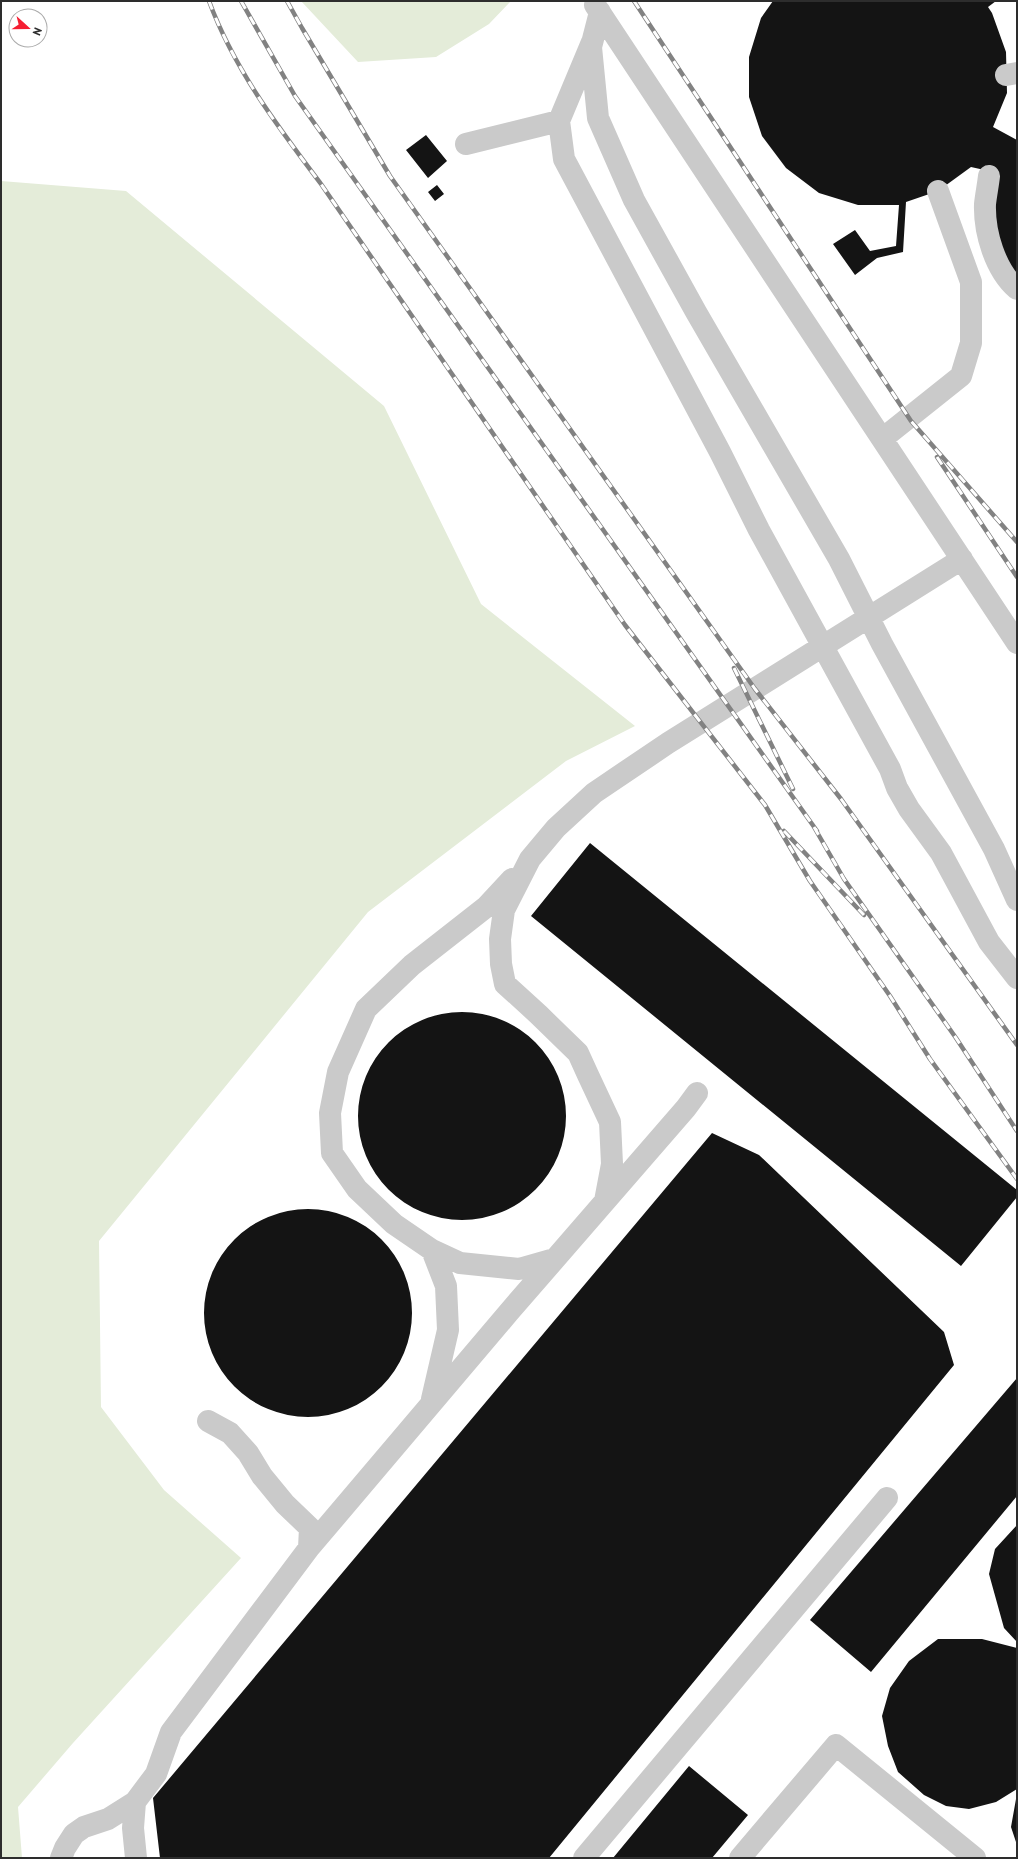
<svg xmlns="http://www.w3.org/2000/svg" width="1018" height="1859" font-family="'PT Sans',sans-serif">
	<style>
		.green { fill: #e4ecd9 }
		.building { fill: #141414 }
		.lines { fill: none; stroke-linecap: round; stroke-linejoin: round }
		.minor { stroke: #cacaca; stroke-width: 22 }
		.rail-casing { stroke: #828282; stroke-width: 4.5 }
		.rail { stroke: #fff; stroke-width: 3; stroke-dasharray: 9; stroke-linecap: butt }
	</style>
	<rect width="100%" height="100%" fill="#fff"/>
	<path class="green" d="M301 1H511L489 24 436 57 358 62Z
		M1 181 126 191 384 406 481 604 635 726 566 761 368 912 99 1241 101 1407 164 1490 241 1558 73 1743 18 1807 22 1858H1Z"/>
	<path class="building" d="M773 1H996L988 7 992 13 1006 52 1007 93 993 127 1017 140V278L1001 254 991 220 998 173 971 167 938 191 906 202 903 252 877 258 855 275 833 244 855 230 870 251 896 246 899 205H858L819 193 786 168 762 136 749 97V57L761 18Z
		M426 135 447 161 428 178 406 150Z
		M437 185 444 194 435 201 428 192Z
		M590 843 1017 1190V1197L961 1266 531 916Z
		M358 1116a104 104 0 1 1 208 0a104 104 0 1 1-208 0Z
		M712 1133 759 1155 944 1332 954 1365 549 1858H160L153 1798Z
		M204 1313a104 104 0 1 1 208 0a104 104 0 1 1-208 0Z
		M1017 1378V1496L871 1672 810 1620Z
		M1017 1525V1642L1004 1628 989 1574 995 1549Z
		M938 1639H982L1017 1648V1789L996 1802 969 1809 946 1806 924 1795 898 1772 888 1746 882 1716 890 1688 909 1661Z
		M689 1766 748 1815 712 1858H613Z
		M1016 1799H1017V1845L1011 1827Z"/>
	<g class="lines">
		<path class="minor" d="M595 5 1017 643
			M600 12 591 47 598 118 634 200 696 312 839 559 882 644 994 849 1017 900
			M592 42 559 121 564 159 720 452 759 530 890 769 897 788 909 809 941 853 989 942 1017 978
			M1006 75 1017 73
			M466 144 559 121
			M989 176C988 185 986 195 985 204 984 232 995 270 1017 289
			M882 439 961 376 971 343V282L938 191
			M512 879 486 907 412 965 366 1009 338 1072 330 1113 332 1153 357 1189 394 1224 432 1250 460 1263 519 1269 554 1259
			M605 1201 612 1164 610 1122 588 1075 578 1053 539 1015 505 984 501 964 500 939 504 910 530 859 556 828 594 793 668 743 962 559
			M432 1250 446 1286 448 1330 432 1399
			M309 1548 509 1312 686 1108 697 1093
			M135 1802 133 1828 136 1858
			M61 1858 65 1848 74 1834 84 1827 108 1819 135 1802 156 1774 171 1732 309 1548 310 1528 285 1504 262 1476 248 1453 230 1433 208 1421
			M584 1858 887 1498
			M740 1858 836 1745 975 1858"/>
		<g class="rail-casing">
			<path id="rail" d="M209 1C234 69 278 127 321 184L625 625 765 805 810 881 890 996 930 1059 1017 1179
				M241 1 295 96 817 831
				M287 1 302 28 390 176 755 689 841 799 1017 1045
				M634 1 911 421 1017 542
				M937 457 1017 577
				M734 668 793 789
				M814 827 844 879 956 1038 1017 1131
				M784 831 864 915"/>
		</g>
		<use href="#rail" class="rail"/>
	</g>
	<rect width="1018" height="1859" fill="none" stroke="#2d2d2d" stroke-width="4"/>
	<g transform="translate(28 28) rotate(111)"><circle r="19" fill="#ffffff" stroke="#ababab"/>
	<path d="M0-3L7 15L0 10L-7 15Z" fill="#f51e32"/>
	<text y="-6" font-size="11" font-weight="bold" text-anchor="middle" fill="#2d2d2d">N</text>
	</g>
</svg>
